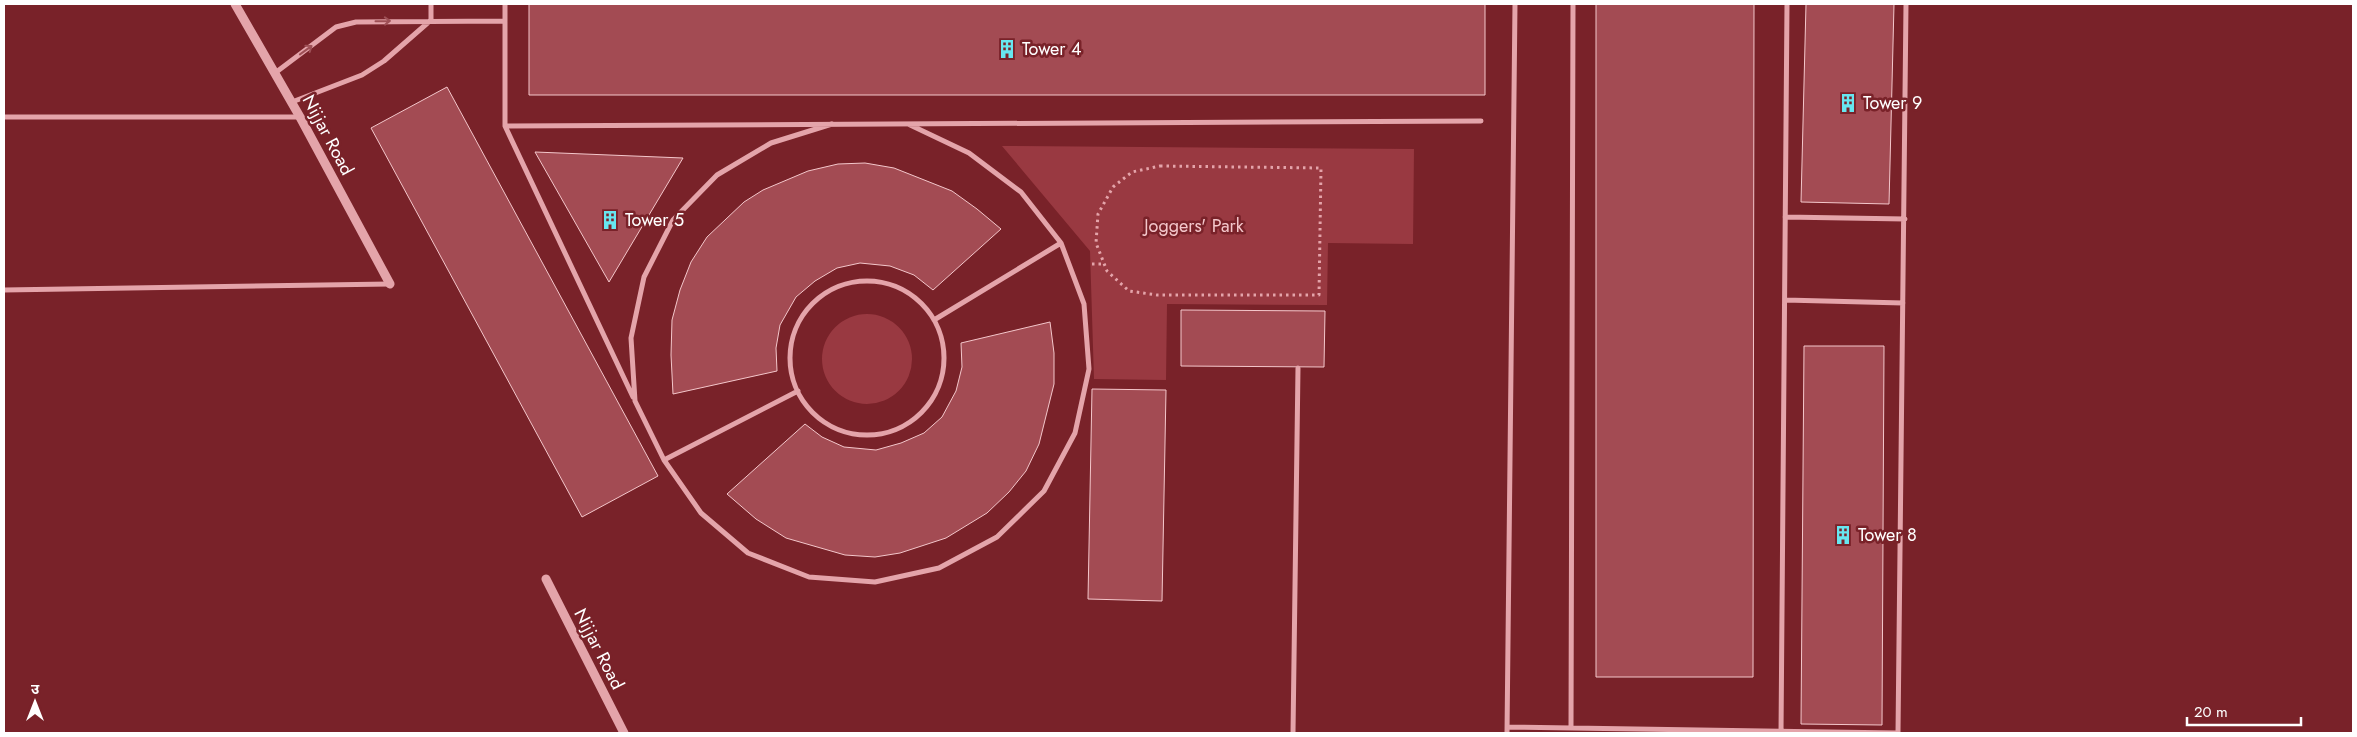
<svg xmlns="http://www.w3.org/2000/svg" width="2357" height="737" font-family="Jost,'Noto Sans Devanagari',sans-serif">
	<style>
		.green { fill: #993941 }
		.building { fill: #a34b53; stroke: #f4c7cb }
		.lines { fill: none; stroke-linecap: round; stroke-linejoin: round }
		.path { stroke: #e4a4aa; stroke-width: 3; stroke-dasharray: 2.5 4; stroke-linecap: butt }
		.minor { stroke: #e4a4aa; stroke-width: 5 }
		.tertiary { stroke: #e4a4aa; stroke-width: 9 }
		.oneway { stroke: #9e5056 }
		.labels { text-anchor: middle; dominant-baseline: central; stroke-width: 5; stroke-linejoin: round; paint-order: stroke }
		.poi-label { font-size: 18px; fill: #fff; stroke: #792229; text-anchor: start }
		.street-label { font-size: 18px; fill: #fff; stroke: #792229 }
		.park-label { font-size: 18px; fill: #f4c7cb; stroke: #792229 }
	</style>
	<rect width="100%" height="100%" fill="#792229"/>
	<path class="green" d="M1002 146 1414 149 1413 244 1328 243 1327 305 1167 304 1166 380 1094 379 1090 251Z
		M822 359a45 45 0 1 1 90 0a45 45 0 1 1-90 0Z"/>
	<path class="building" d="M529 4H1485V95H529Z
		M1596 4H1754L1753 677H1596Z
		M1806 4H1894L1889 204 1801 202Z
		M447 87 658 476 582 517 371 128Z
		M535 152 683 158 609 282Z
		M865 163 894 168 952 191 977 209 1001 229 933 290 914 275 890 266 860 263 837 268 815 281 796 297 780 325 776 348 777 371 673 394 671 355 672 320 680 290 691 262 707 237 744 202 763 190 808 171 838 164Z
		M1181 310 1325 311 1324 367 1181 366Z
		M1050 322 1054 353V384L1039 444 1026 471 1009 492 987 513 946 538 900 553 875 557 845 555 786 538 756 519 727 494 805 424 822 437 844 447 876 450 901 443 924 433 942 417 956 391 962 367 961 343Z
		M1804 346H1884L1882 725 1801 724Z
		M1092 389 1166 390 1162 601 1088 599Z"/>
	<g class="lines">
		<path class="path" d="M1160 166 1321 168 1319 295H1157L1129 291 1107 271 1096 243 1098 214 1113 187 1132 172Z
			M1092 264H1104"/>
		<path class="minor" d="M505 4V126L633 397
			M275 73 336 27 356 22 505 21
			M292 102 362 75 384 61 431 20V4
			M4 117H300
			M832 124 771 143 717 175 673 220 644 277 631 338 635 401 664 460 701 513 748 553 809 577 875 582 939 568 997 537 1044 491 1075 433 1089 369 1084 304 1061 243 1021 192 969 153 908 124
			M505 126 1481 121
			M1785 217 1905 219
			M790 358a77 77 0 1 1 154 0a77 77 0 1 1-154 0Z
			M4 290 390 284
			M1785 300 1903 303
			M934 320 1061 243
			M664 460 798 391
			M1507 727 1898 733 1906 4
			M1571 728 1573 4
			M1293 733 1298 368
			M1507 733 1515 4
			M1781 733 1787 4"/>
		<path class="tertiary" d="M235 4 300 117 390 284
			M546 579 624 733"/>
	</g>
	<defs><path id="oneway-shaft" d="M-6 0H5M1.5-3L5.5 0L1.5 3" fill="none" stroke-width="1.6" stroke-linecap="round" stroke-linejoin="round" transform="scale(1.25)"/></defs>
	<g class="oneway">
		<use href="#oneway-shaft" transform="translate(383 21) rotate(-1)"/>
		<use href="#oneway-shaft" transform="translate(306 50) rotate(-36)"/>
	</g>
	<defs>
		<g id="building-bare" transform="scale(1.5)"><path d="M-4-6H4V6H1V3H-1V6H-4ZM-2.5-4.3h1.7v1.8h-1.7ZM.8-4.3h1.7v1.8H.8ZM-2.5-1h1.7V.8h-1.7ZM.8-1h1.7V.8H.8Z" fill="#67e6f0" stroke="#792229" stroke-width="2.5" paint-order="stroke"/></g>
	</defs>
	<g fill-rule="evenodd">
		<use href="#building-bare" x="1007" y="49"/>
		<use href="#building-bare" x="1848" y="103"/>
		<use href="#building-bare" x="610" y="220"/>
		<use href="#building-bare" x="1843" y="535"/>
	</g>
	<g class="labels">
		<g class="poi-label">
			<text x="1022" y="49">Tower 4</text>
			<text x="1863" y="103">Tower 9</text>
			<text x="625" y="220">Tower 5</text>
			<text x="1858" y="535">Tower 8</text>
		</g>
		<g class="street-label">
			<text transform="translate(328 135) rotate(62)">Nijjar Road</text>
			<text transform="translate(599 649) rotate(63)">Nijjar Road</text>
		</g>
		<g class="park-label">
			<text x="1194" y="226">Joggers' Park</text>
		</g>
	</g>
	<rect width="2357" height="737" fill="none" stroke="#ffffff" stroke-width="10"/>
	<g transform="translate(35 702)" stroke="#792229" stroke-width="4" paint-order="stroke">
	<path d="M0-4L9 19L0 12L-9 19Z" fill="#ffffff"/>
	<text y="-8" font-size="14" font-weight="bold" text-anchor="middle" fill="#ffffff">उ</text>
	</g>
	<path d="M2187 717v8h114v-8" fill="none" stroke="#ffffff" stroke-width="2.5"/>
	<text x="2194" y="717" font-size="15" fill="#ffffff" stroke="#792229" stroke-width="4" paint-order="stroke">20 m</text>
</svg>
